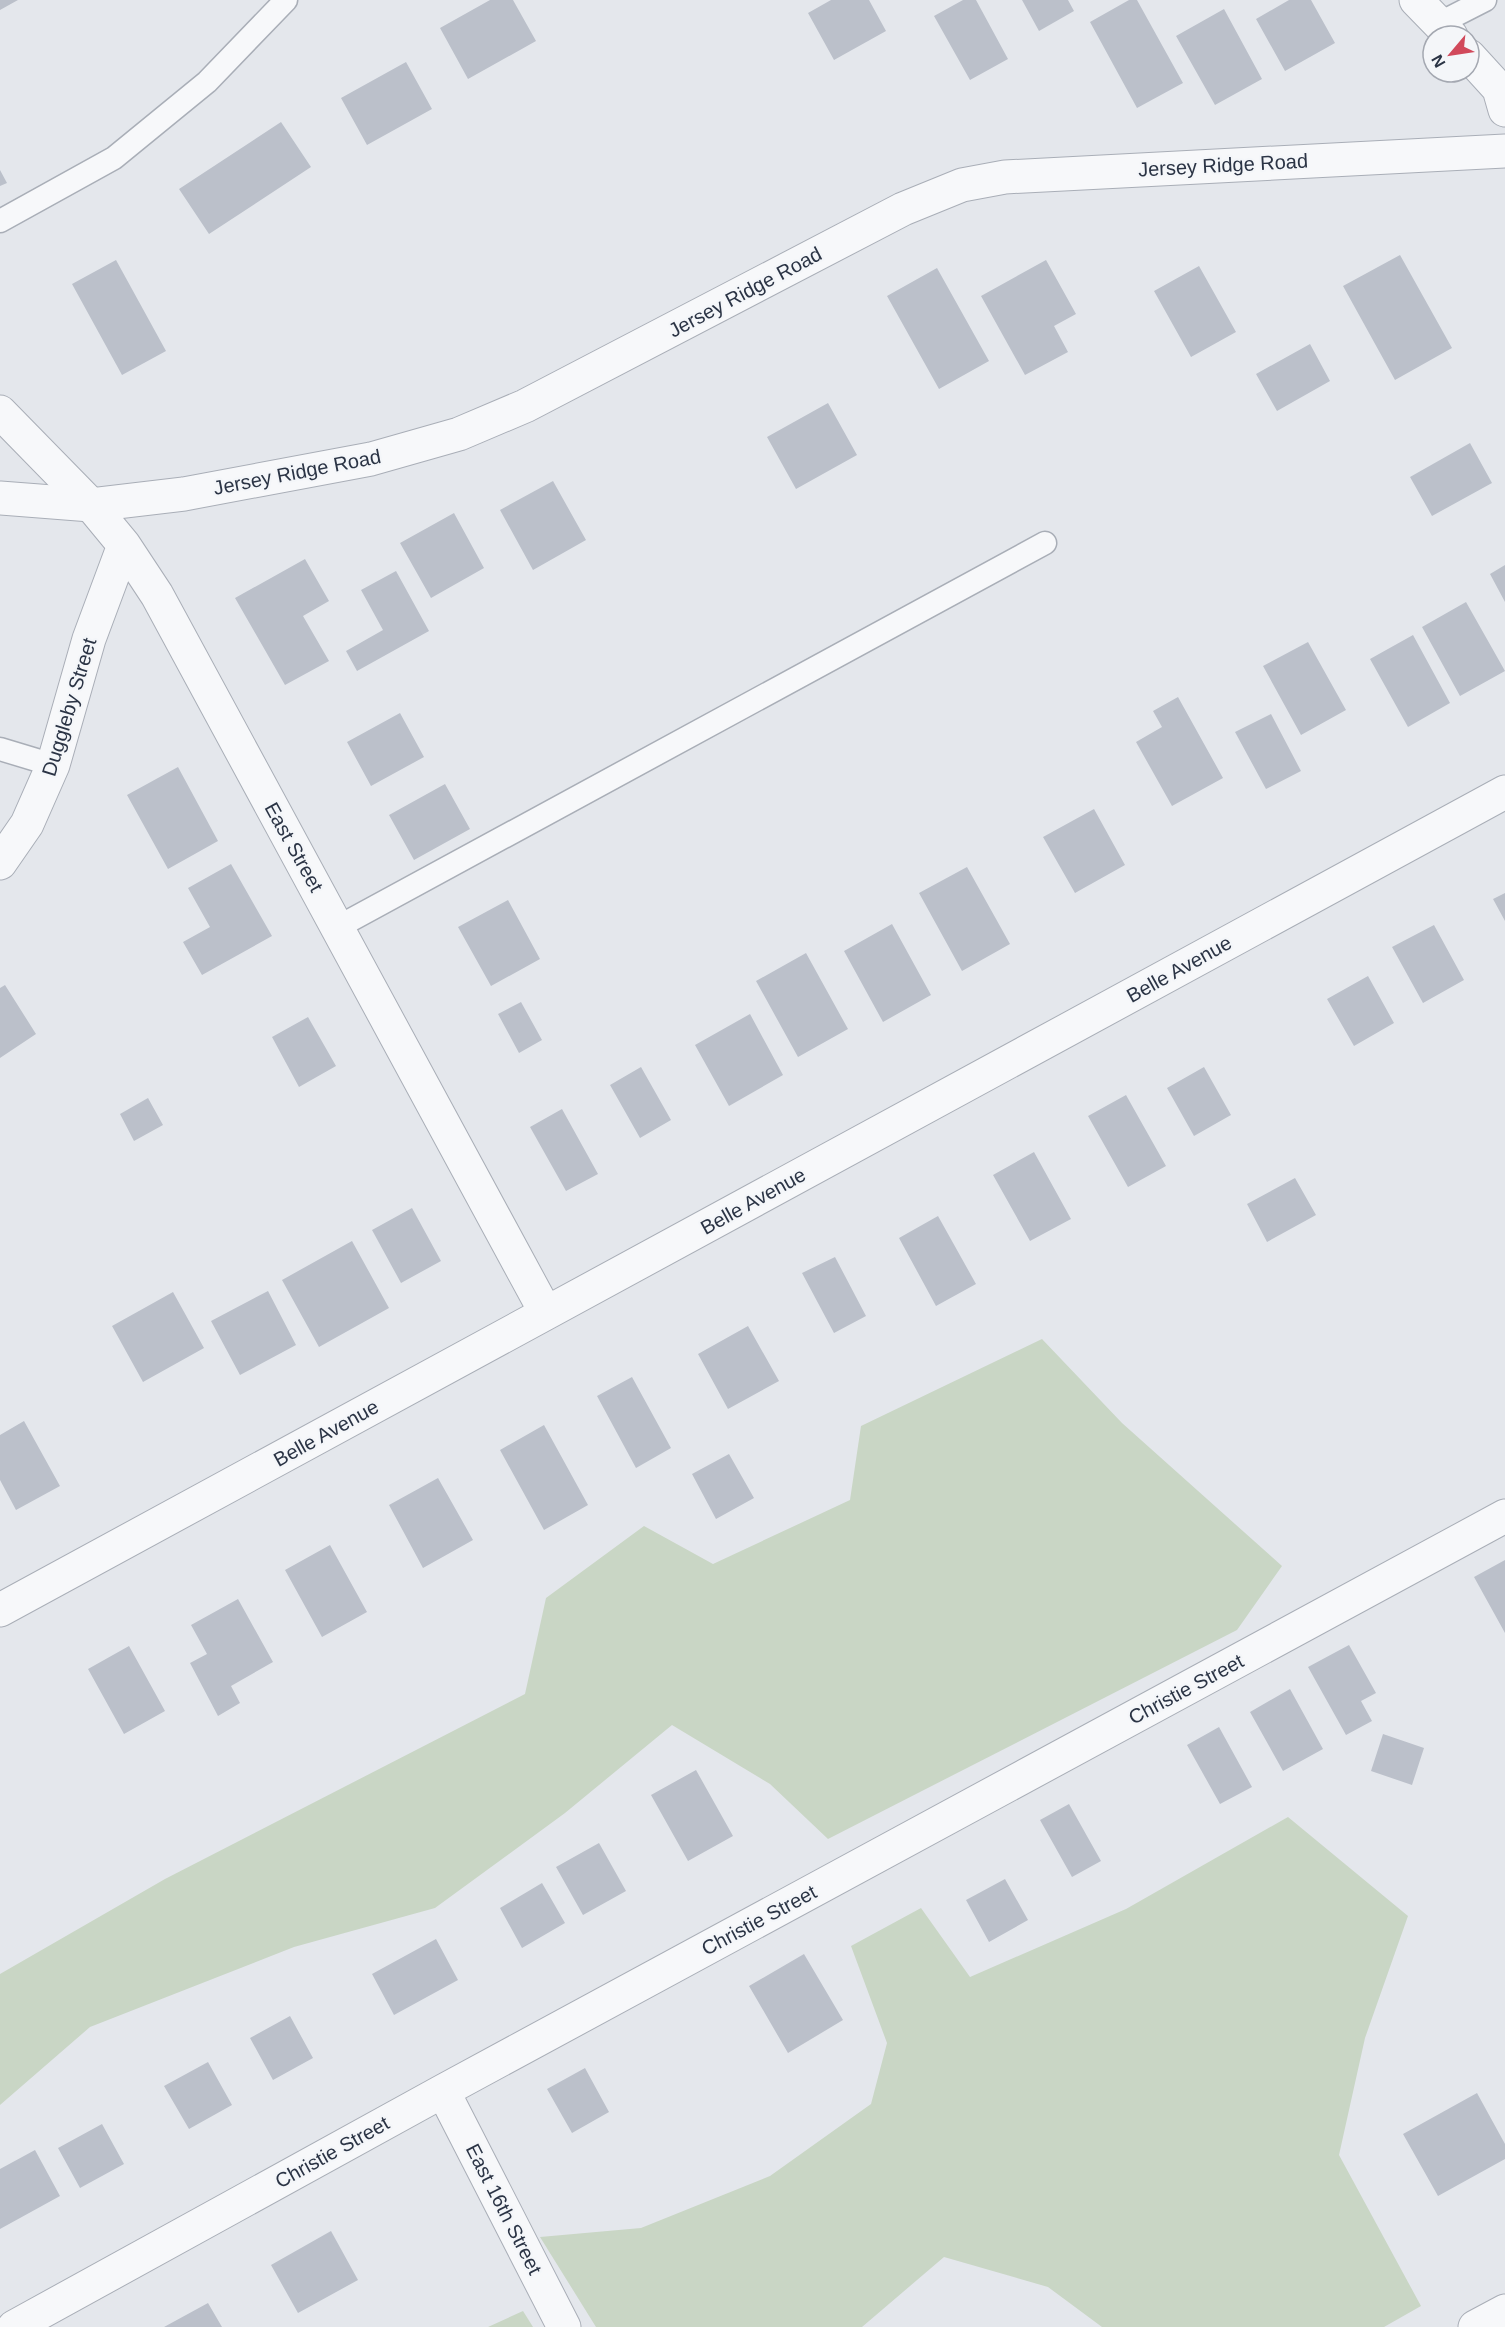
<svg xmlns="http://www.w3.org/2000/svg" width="1505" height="2327" font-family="Helvetica,sans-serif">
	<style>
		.green { fill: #c9d6c5 }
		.building { fill: #bbc0ca }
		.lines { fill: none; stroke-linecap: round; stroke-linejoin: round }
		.service-casing { stroke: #a9aeb7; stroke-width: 25 }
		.minor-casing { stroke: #a9aeb7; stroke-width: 35 }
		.tertiary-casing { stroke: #a9aeb7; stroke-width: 35 }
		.service { stroke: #f7f8fa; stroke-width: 22 }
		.minor { stroke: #f7f8fa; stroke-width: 33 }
		.tertiary { stroke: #f7f8fa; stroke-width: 33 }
		.labels { text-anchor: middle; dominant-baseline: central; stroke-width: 4.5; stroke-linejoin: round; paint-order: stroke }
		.street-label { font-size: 20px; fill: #2b3445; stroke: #f4f6f9 }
	</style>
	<rect width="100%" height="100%" fill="#e4e7ec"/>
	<path class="green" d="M1042 1339 1122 1423 1282 1566 1237 1630 828 1839 770 1784 672 1725 565 1813 435 1908 294 1947 90 2027 0 2105V1974L165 1879 525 1694 546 1598 644 1526 713 1564 850 1500 861 1426Z
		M1288 1817 1408 1916 1365 2038 1339 2155 1421 2306 1384 2327H1102L1048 2287 944 2257 862 2327H596L540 2237 641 2228 770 2176 871 2104 887 2043 851 1946 921 1908 970 1977 1126 1909Z
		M523 2311 533 2327H488Z"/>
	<path class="building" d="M0 0H18L0 10Z
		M490 0H513L536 41 468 79 440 28Z
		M831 0H869L886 31 834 60 808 13Z
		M963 0H976L1008 59 970 80 934 16Z
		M1022 0H1068L1074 11 1039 31Z
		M1129 0H1137L1183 83 1137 108 1090 22Z
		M1289 0H1311L1335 43 1285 71 1256 19Z
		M1224 9 1262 79 1215 105 1176 36Z
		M406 62 432 109 367 145 341 98Z
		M281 122 311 167 209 234 179 189Z
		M0 170 7 183 0 186Z
		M1400 255 1452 348 1395 380 1343 286Z
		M116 260 166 351 122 375 72 284Z
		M1046 260 1076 314 1054 326 1068 352 1025 375 981 296Z
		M1199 266 1236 332 1191 357 1154 291Z
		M937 268 989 361 939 389 887 296Z
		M1310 344 1330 381 1277 411 1256 374Z
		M828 403 857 455 796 489 767 437Z
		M1470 443 1492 483 1432 516 1410 477Z
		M553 481 586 540 533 570 500 510Z
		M454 513 484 568 431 598 400 543Z
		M305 559 329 601 303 616 329 661 285 685 235 598Z
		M1505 565V602L1490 574Z
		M396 571 429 631 357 671 346 651 383 630 361 590Z
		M1466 602 1505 671 1460 696 1422 627Z
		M1413 635 1450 703 1408 727 1370 659Z
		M1308 642 1346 710 1301 735 1263 666Z
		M1178 697 1223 778 1172 806 1136 742 1162 727 1153 711Z
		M400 713 424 757 371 786 347 742Z
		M1271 714 1301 771 1266 789 1235 732Z
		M178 767 218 841 168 869 127 795Z
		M445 784 470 829 414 860 389 815Z
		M1094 809 1125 865 1075 893 1043 837Z
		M231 864 272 936 202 975 183 942 210 927 188 888Z
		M967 867 1010 944 962 971 919 893Z
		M1505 893V921L1493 899Z
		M508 900 540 959 491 986 458 927Z
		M892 924 931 995 883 1022 844 951Z
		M1434 925 1464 980 1423 1003 1392 947Z
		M806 953 848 1029 798 1057 756 981Z
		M1368 976 1394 1023 1354 1046 1327 999Z
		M5 985 36 1034 0 1058V988Z
		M521 1002 542 1040 519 1053 498 1014Z
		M750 1014 783 1075 729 1106 695 1045Z
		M308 1017 336 1066 299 1087 272 1037Z
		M641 1067 671 1120 640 1138 610 1085Z
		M1204 1067 1231 1115 1194 1136 1167 1088Z
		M1126 1095 1166 1166 1128 1187 1088 1116Z
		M148 1098 163 1125 134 1141 120 1114Z
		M562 1109 598 1174 566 1191 530 1127Z
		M1034 1152 1071 1219 1030 1241 993 1175Z
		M1295 1178 1316 1215 1267 1242 1247 1204Z
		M412 1208 441 1261 401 1283 372 1230Z
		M938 1216 976 1284 936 1306 899 1238Z
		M352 1241 389 1308 319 1347 282 1280Z
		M835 1257 866 1316 834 1333 802 1273Z
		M268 1291 296 1345 240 1375 211 1321Z
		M173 1292 204 1348 143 1382 112 1326Z
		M748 1326 779 1381 728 1409 698 1354Z
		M632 1377 671 1448 636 1468 597 1396Z
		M24 1421 60 1486 16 1510 0 1480V1435Z
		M544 1425 588 1505 544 1530 500 1450Z
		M729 1454 754 1498 716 1519 692 1474Z
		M438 1478 473 1540 423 1568 389 1505Z
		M330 1545 367 1612 322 1637 285 1570Z
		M1505 1560V1633L1474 1577Z
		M238 1599 273 1662 231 1686 240 1703 218 1716 190 1663 207 1654 191 1625Z
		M1349 1645 1376 1693 1361 1701 1372 1721 1346 1735 1308 1667Z
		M129 1646 165 1711 124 1734 88 1669Z
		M1290 1689 1323 1749 1283 1771 1250 1712Z
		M1219 1727 1252 1787 1220 1804 1187 1745Z
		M1383 1734 1424 1748 1412 1785 1371 1771Z
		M696 1770 733 1836 688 1861 651 1795Z
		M1069 1804 1101 1861 1072 1877 1040 1820Z
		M599 1843 626 1891 583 1915 556 1867Z
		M1005 1879 1028 1920 989 1942 966 1900Z
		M542 1883 565 1923 522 1948 500 1908Z
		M436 1939 458 1980 394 2015 372 1974Z
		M804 1954 843 2020 788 2053 749 1986Z
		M290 2016 313 2058 273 2080 250 2038Z
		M208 2062 232 2105 189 2129 164 2086Z
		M585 2068 609 2112 572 2133 547 2089Z
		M1477 2093 1505 2144V2159L1438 2196 1403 2134Z
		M102 2124 124 2164 80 2188 58 2148Z
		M35 2150 60 2196 0 2229V2169Z
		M331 2231 358 2280 298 2313 271 2265Z
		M208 2303 222 2327H164Z"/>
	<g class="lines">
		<g class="service-casing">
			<path id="service" d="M1440 23 1485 0
				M0 221 114 158 207 82 286 0
				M0 749 53 765
				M338 927 1045 543"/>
		</g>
		<g class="minor-casing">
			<path id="minor" d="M1416 0 1451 36
				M1469 56 1499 89 1505 110
				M0 412 91 505 124 545 157 595 546 1313
				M0 863 27 824 53 765 89 639 124 545
				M0 1610 1505 792
				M443 2091 564 2327
				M14 2327 443 2091 1505 1516
				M1475 2327 1505 2311"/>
		</g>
		<g class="tertiary-casing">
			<path id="tertiary" d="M0 498 91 505 184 494 371 459 459 434 525 406 903 209 962 185 1005 177 1505 151"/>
		</g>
		<use href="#service" class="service"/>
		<use href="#minor" class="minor"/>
		<use href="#tertiary" class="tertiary"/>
	</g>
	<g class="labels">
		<g class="street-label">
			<text transform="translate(1223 165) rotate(-3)">Jersey Ridge Road</text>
			<text transform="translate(745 292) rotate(-28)">Jersey Ridge Road</text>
			<text transform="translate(297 472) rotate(-11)">Jersey Ridge Road</text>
			<text transform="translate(69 707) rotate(-73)">Duggleby Street</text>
			<text transform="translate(294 847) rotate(61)">East Street</text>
			<text transform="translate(1179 969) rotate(-29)">Belle Avenue</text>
			<text transform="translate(753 1201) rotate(-29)">Belle Avenue</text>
			<text transform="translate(326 1433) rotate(-29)">Belle Avenue</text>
			<text transform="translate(1186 1689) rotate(-28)">Christie Street</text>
			<text transform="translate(759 1920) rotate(-28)">Christie Street</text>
			<text transform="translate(332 2152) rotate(-29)">Christie Street</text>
			<text transform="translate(504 2209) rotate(63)">East 16th Street</text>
		</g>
	</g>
	<g transform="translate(1451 54) rotate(241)"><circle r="28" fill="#f4f6f9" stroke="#a4a8b1" stroke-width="1.5"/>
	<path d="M0-4.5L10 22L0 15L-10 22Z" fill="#d1495b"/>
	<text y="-9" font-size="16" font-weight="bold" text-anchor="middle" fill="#2b3445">N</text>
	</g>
</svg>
